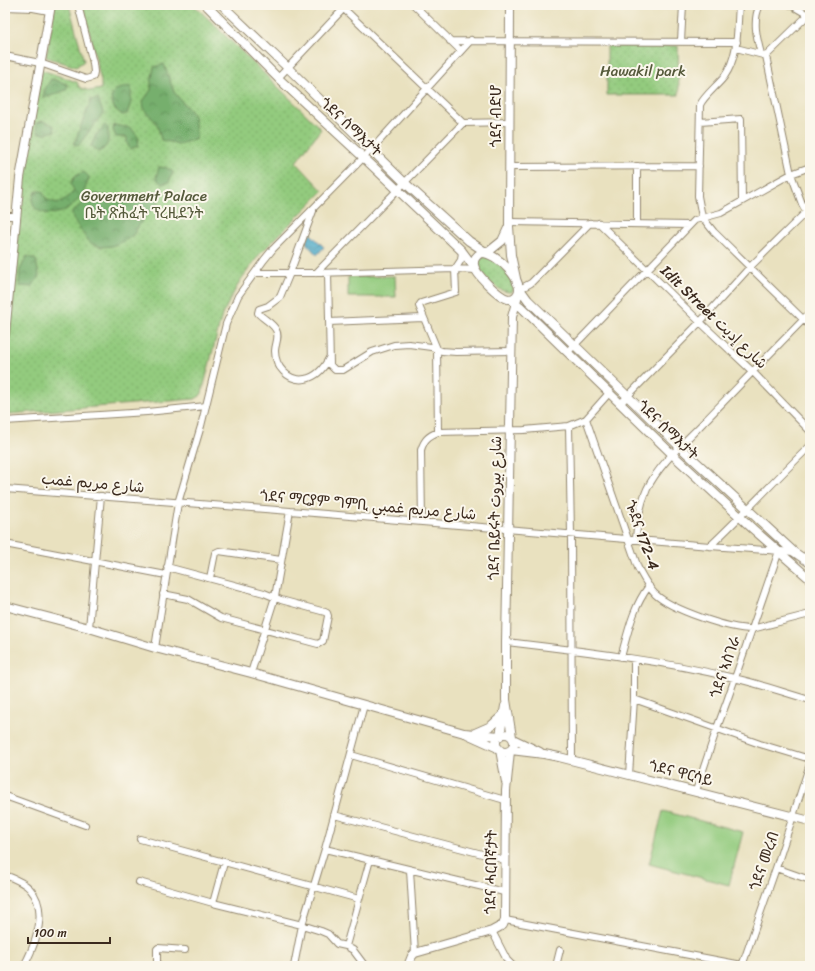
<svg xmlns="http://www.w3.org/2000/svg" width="815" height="971" font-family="Sriracha,'Playpen Sans Arabic','Noto Sans Ethiopic',sans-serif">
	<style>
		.grass { fill: url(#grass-dots); stroke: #677a4e }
		.forest { fill: url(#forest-crowns); stroke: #586c46 }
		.pitch { fill: #93cb7e; stroke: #677a4e }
		.water { fill: url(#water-waves); stroke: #406872 }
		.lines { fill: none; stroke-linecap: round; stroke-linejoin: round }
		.minor-casing { stroke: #92866e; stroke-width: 8 }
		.major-casing { stroke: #92866e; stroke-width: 10 }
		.minor { stroke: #fff; stroke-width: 6 }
		.major { stroke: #fff; stroke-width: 8 }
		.labels { text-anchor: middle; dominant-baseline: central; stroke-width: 4; stroke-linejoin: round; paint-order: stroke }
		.park-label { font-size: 15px; fill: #555a3b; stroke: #fbf7ec }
		.street-label { font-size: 15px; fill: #3b2a1e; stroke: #fbf7ec }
	</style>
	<defs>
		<pattern id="grass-dots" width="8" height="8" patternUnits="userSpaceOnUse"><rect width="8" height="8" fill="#93cb7e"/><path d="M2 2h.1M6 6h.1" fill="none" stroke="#80ae6c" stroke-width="1.8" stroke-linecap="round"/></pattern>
		<pattern id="forest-crowns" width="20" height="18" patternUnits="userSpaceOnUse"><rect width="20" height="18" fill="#76af6d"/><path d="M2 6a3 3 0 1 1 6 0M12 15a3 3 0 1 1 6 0" fill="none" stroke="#628f59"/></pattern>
		<pattern id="water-waves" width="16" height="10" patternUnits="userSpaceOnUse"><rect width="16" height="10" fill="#46a6c5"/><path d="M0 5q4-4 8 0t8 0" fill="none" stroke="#3c879f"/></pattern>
	</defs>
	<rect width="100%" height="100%" fill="#fbf7ec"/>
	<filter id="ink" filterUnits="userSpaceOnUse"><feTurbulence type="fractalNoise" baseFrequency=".025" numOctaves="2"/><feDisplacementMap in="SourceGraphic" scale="8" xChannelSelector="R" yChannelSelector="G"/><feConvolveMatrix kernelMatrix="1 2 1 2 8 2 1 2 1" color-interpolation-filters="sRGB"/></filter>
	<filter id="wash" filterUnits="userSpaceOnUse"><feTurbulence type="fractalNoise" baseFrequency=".012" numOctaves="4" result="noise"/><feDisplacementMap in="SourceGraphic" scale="16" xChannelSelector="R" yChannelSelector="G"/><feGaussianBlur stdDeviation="0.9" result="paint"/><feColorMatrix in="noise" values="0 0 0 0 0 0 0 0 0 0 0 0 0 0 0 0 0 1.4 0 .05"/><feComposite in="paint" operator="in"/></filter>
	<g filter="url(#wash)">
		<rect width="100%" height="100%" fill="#e9e1bf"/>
		<path class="grass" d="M55 5H69L84 61 76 67 46 57Z
			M83 5H194L321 129 296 162 323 191 259 255 240 281 222 315 202 393 200 396 195 399 8 414 5 413V375L24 166 42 70 77 82 79 87 90 91 101 89V81Z
			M607 46H678L679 95H607Z
			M485 256C499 262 510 272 514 288L512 292C499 294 478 274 478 261L481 257Z"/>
		<path class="forest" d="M164 64 174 92 194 116 196 133V139L179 144 161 140C158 124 156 121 144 110L143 101 151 90V82L154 67Z
			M51 79 61 82 68 85 66 90 48 97H43L45 89Z
			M131 86V102L127 114 122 115 114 108 111 98 115 90Z
			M98 99 103 113 78 146 74 144 91 100Z
			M43 121 53 125 55 131 44 134 38 132 36 123Z
			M105 125 108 128C108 141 110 146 98 152L91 146 96 135Z
			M114 125 131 128 139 138 138 146 130 149 127 143V137H116L113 130Z
			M159 167 167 168 173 172 169 182 162 184 156 178Z
			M84 172 89 177C87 185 84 193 78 199 75 204 66 210 61 212 53 215 35 214 33 204 32 200 34 196 35 192L42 191 47 200 58 203 68 197 74 191 71 184 75 176Z
			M94 194 107 196 113 200 121 202 132 197 139 199 154 194 158 200V205L146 214 133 235 126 240 112 246 101 247 90 243 73 219 72 212Z
			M27 256 36 260 39 276 32 287 19 286 20 270Z"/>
		<path class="pitch" d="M395 276 396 297H348V277Z
			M663 811 743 832 729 885 649 864Z"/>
		<path class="water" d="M310 233 324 247 317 255 306 243Z"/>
	</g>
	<g filter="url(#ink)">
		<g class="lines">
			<g class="minor-casing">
				<path id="minor" d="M414 5 461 51
					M739 5C737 29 739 56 724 77 717 86 704 96 700 105L698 196 702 217 714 232 810 326
					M760 5C752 20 757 39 761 54
					M791 5 810 16
					M5 7 33 8 49 11
					M344 9 463 123 510 122
					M808 15 766 56 791 174 802 204 810 218
					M450 41 737 42
					M681 41 683 5
					M736 48 763 55
					M5 56 40 63 86 79 93 77 94 72 93 63 78 5
					M278 78 347 5
					M700 122 741 119 742 201
					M511 167 699 166
					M313 211 290 273 280 297 268 306 259 309 258 313C263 319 273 323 276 330 280 337 275 344 275 351 275 366 288 382 305 379 317 377 324 368 329 358
					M5 216H16
					M510 222 689 225
					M599 223 700 322 753 372 810 431
					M637 224V166
					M255 273H316L455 269 476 270
					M316 273 463 123
					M328 273 330 365 335 370H343L372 352 394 345 409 344 431 347 442 351 456 352 511 351
					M520 289 531 283 590 223
					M329 322 423 318
					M568 352 695 220 721 213 791 174 810 167
					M621 403 700 322 750 267 806 212
					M586 419 638 568C643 577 648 587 655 594 672 610 729 629 752 629L810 614
					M5 421 147 412 206 406
					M569 426 571 534 572 760
					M438 432 437 349 419 306 421 303 456 292 455 269 461 260 462 251
					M5 489 290 511 710 546 794 552
					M422 522 421 450C424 440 428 436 438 432L524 430 569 426 586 419 610 392
					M636 539C637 522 640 505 647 489 659 464 685 442 704 422 739 386 774 349 810 313
					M5 544 166 575
					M710 546C744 514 776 479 810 446
					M804 558 810 551
					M210 578 215 553 219 551 281 560
					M163 594 188 599 221 618 318 644 323 641 328 616 327 613 325 612 281 600 264 593 167 567
					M89 628 101 496
					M506 642C582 651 659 660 734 678 760 684 785 693 810 700
					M155 648 178 503 201 426 226 324 238 296 264 260 273 249 371 150 471 40
					M621 657C628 632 633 607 649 586
					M251 673 275 597 290 511
					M634 699 760 744 810 759
					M351 755 505 800
					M629 775 634 699V659
					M696 791 717 728 727 701 779 551
					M5 796 85 825
					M334 815 505 860
					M140 839 359 899
					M325 849 504 892
					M776 868 810 880
					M410 870 415 953
					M5 875C13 878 24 882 30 889 49 910 35 945 24 966
					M139 882 213 903 302 925 321 931 328 934 337 944 346 946 353 950 365 966
					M213 903 224 863
					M505 920 742 965
					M492 931 507 960 513 966
					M346 946 370 860
					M157 966V949L158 948 185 950
					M294 966 302 925 325 849 364 705
					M556 966 560 950
					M742 966 776 868 810 764"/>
			</g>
			<g class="major-casing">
				<path id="major" d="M206 5 278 78 363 157 462 251 476 270
					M222 5 288 68 405 183 469 241 487 253 502 241 509 226
					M510 5 509 226 511 255 517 283
					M481 253C496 251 529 285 516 296 514 299 511 299 508 299 499 297 475 274 474 265 473 259 477 255 481 253Z
					M520 289 528 300 680 447 794 552 810 563
					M510 299 521 307 673 455 753 529 810 579
					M5 334 20 178 51 5
					M5 606 89 628 155 648 251 673 464 733 500 736
					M475 733 491 726 503 715
					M467 734 498 748
					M496 743a9 9 0 1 1 18 0a9 9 0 1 1-18 0Z
					M500 736 505 706
					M512 737 506 700V642L512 317 518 295
					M513 739 540 752
					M500 750 506 782
					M511 750 544 754 559 757 810 821
					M408 966 412 956 415 953 492 931 503 925 505 920 506 791 510 751"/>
			</g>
			<use href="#minor" class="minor"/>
			<use href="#major" class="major"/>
		</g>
	</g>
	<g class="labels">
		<g class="park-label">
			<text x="643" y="71">Hawakil park</text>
			<text x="144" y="196">Government Palace<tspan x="144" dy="17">ቤት ጽሕፈት ፕረዚደንት</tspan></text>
		</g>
		<g class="street-label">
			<text transform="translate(496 116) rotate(-90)">ጎደና ብድሆ</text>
			<text transform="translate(351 127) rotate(43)">ጎደና ሰማእታት</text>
			<text transform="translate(714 317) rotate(44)">Idit Street شارع إديت</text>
			<text transform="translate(668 430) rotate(44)">ጎደና ሰማእታት</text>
			<text transform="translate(93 483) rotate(5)">شارع مريم غمب</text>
			<text transform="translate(368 505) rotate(5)">ጎደና ማርያም ግምቢ شارع مريم غمبي</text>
			<text transform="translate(495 508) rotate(-89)">ጎደና ቤይሩት شارع بيروت</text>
			<text transform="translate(642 535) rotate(70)">ጐደና 172-4</text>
			<text transform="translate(725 667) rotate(-71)">ጎደና ኣስገራ</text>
			<text transform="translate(681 773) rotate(14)">ጎደና ዋርሳይ</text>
			<text transform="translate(764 861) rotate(-71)">ጎደና መረብ</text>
			<text transform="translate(491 872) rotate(-89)">ጎደና ሓርበኛታት</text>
		</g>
	</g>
	<rect width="815" height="971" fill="none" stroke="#fbf7ec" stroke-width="20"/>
	<path d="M28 937v6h82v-6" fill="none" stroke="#3b2a1e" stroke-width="2"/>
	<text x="34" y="937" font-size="12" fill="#3b2a1e" stroke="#fbf7ec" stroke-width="3" paint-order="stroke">100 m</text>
</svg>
